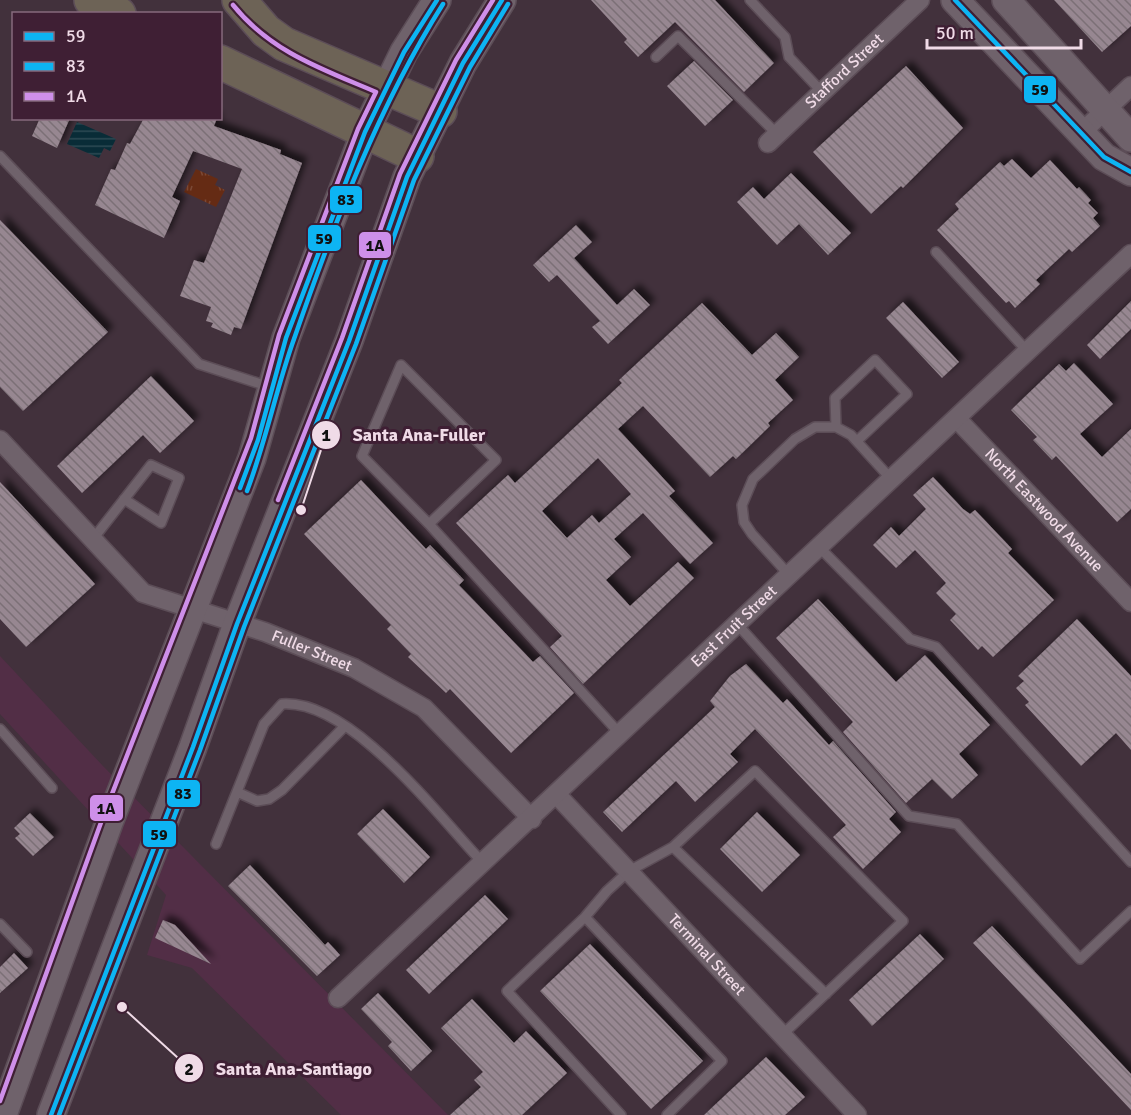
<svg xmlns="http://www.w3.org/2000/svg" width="1131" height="1115" font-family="Signika,sans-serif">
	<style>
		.built { fill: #522e46 }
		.park { fill: url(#park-tufts) }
		.water { fill: url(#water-rules) }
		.building { fill: url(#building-back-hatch); fill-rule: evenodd; filter: url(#shadow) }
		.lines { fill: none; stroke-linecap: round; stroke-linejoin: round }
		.lane-casing { stroke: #5c4d57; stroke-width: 12 }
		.street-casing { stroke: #5c4d57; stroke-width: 21 }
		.secondary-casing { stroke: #5c4d57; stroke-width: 30 }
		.highway-casing { stroke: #5c4d57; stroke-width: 36 }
		.lane { stroke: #6f626b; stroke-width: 9 }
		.street { stroke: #6f626b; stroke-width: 18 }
		.secondary { stroke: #6f626b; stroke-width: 27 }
		.highway { stroke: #6d6356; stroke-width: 33 }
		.bus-1-casing { stroke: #3f1f34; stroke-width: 9 }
		.bus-2-casing { stroke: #3f1f34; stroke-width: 9 }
		.bus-3-casing { stroke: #3f1f34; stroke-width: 9 }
		.bus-1 { stroke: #0db4f3; stroke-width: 4.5 }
		.bus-2 { stroke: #0db4f3; stroke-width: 4.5 }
		.bus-3 { stroke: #ce8fe9; stroke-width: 4.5 }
		.labels { text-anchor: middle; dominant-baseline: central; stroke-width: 6; stroke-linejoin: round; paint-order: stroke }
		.street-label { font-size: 16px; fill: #f0dbe7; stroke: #3f1f34 }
		.leader { fill: none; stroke: #f0dbe7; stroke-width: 2 }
		.callout-dot { fill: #f0dbe7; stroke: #3f1f34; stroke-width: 2 }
		.mark-label { font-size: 18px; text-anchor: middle; font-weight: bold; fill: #111 }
		.callout-label { font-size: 18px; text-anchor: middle; font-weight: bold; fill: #f0dbe7; stroke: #3f1f34; stroke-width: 6; stroke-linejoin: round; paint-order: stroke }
		.line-badge { stroke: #3f1f34; stroke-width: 2 }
		.pale-badge-label { font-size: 16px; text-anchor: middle; font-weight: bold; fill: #111 }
	</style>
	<defs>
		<pattern id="park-tufts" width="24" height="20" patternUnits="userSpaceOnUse" patternTransform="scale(1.5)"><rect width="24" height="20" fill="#652b14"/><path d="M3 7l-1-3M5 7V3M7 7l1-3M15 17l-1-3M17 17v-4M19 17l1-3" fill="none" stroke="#7b4936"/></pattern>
		<pattern id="water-rules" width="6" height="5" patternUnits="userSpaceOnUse" patternTransform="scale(1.5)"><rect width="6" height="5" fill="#092c37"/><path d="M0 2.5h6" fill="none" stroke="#2d4a54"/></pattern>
		<pattern id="building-back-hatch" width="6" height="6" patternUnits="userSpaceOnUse" patternTransform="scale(1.5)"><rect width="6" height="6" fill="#978791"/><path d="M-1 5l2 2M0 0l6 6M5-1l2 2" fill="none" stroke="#7b6f76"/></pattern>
		<filter id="shadow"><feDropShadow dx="5.5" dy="-5.5" stdDeviation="3" flood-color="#0009"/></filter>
	</defs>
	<rect width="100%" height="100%" fill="#42313c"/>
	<path class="built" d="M0 656 103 766 448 1115H341L192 968 147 955 166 895 0 714Z"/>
	<path class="park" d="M196 169 218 179 215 185 225 190 216 207 184 192Z"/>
	<path class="water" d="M77 122 116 139 110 151 104 148 99 158 67 144Z"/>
	<path class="building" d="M591 0H715L774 63 744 92 675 22 638 57 624 42 627 39Z
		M1054 0H1131V26L1102 52Z
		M694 61 733 100 705 126 667 86Z
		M906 66 963 128 903 188 901 186 871 214 813 152Z
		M40 118H70L57 148 32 136Z
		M144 118H217L214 126 281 150 280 154 302 163 241 329 234 327 231 335 211 327 213 323 206 321 211 307 180 296 194 260 204 263 242 169 193 151 172 197 180 201 164 238 95 205 111 169 115 170 127 143 130 144Z
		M1012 159 1031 178 1050 160 1077 189 1079 187 1091 200 1088 203 1098 213 1093 218 1100 226 1072 252 1069 249 1036 280 1040 284 1015 308 1009 301 1006 303 937 230 959 209 955 204 1000 162 1004 166Z
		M791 173 851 233 828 255 799 224 777 245 737 202 753 187 764 199Z
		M0 220 108 332 23 411 0 387Z
		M576 225 592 242 574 258 617 305 634 289 650 305 608 344 592 327 600 321 557 275 549 282 533 265Z
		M1131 301V329L1100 359 1087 345Z
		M903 302 959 362 942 378 886 318Z
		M702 303 752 355 776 333 799 357 775 380 793 400 768 423 770 426 736 459 733 456 710 477 643 406 618 429 675 491 669 496 713 543 690 564 643 513 614 539 631 557 606 580 630 606 678 562 694 578 583 684 550 647 562 636 456 523 508 475 515 483 622 383 619 380ZM598 458 631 494 599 523 592 515 567 538 542 511Z
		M1074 363 1113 404 1080 434 1102 457 1131 429V509L1117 522 1056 456 1052 460 1033 440 1037 437 1011 410 1059 364 1066 371Z
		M151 376 194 421 160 453 143 435 82 493 57 466Z
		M933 477 963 509 970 514 975 510 1012 549 1008 553 1054 600 993 657 982 646 978 650 950 620 956 614 936 593 946 583 915 550 896 568 873 545 891 527 899 536 926 509 913 495Z
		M361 480 426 549 430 545 464 580 459 585 533 662 540 656 574 693 511 753 450 689 446 693 408 657 411 654 387 629 391 625 304 534Z
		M0 482 95 584 26 647 0 619Z
		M818 599 896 682 925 655 990 725 959 754 978 775 952 799 932 779 906 803 843 732 853 722 776 638Z
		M1077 619 1131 676V750L1116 733 1081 766 1025 705 1029 702 1016 688 1024 681 1018 676Z
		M746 664 783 703 787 699 829 745 833 741 896 812 889 819 901 832 863 869 833 837 846 825 755 729 730 754 738 762 695 802 676 781 622 832 603 812 715 707 710 701 730 676Z
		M383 809 430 857 404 883 357 834Z
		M757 812 800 855 762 892 720 849Z
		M30 813 54 837 33 856 15 838 20 834 14 828Z
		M250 865 325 945 328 942 340 955 317 976 228 886Z
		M485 895 508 919 429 994 406 970Z
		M163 920 175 925 211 964 155 938Z
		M992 926 1131 1074V1110L973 943Z
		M920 934 944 959 872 1026 849 1000Z
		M590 944 703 1061 651 1109 540 991Z
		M14 953 28 968 0 993V967Z
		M378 993 432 1051 411 1071 388 1046 392 1042 361 1009Z
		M472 999 514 1043 526 1031 567 1073 522 1115H450L481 1087 474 1080 483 1072 441 1028Z
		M766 1057 805 1097 785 1115H704Z"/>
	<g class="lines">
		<g class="lane-casing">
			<path id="lane" d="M750 0 785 37 789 57 822 92
				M656 57 678 36 777 134
				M0 156 199 364 270 387
				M936 252 1028 352
				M836 427 835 398 875 360 907 394 857 441
				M429 524 362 456 401 365 496 460 429 524 621 735
				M93 539 151 465 179 478 161 523 124 499
				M820 548 910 639 936 647 1131 862
				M790 576 752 534 744 522 742 505 753 479 795 439 815 427H836L851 435 892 480
				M738 625 909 816 957 824 1080 959 1131 911
				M0 729 52 788
				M237 792 257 801 269 799 282 790 345 726
				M216 844 264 724 282 704C351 699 439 817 483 863
				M673 847 826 994
				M585 917 722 1061 667 1115
				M0 924 27 952
				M621 1115 507 991 585 917 607 891 629 871 673 847 755 771 903 921 782 1035"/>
		</g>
		<g class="street-casing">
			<g id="street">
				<path d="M1081 133 1131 86"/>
				<path id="s1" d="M768 143 920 0"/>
				<path id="s2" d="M957 419 1131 602"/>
				<path id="s3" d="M0 440 143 593 265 632 354 668 424 708 532 819"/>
				<path id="s4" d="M557 795 857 1115"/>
				<path id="s5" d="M338 998 1131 254"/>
			</g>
		</g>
		<g class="secondary-casing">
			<path id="secondary" d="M955 0 1104 157 1131 172
				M1006 0 1131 138
				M3 1115 110 820 252 458 286 338 365 132 404 52 437 0
				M51 1115 193 747 237 624 349 341 407 177 463 63 502 0"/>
		</g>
		<g class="highway-casing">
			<path id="highway" d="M91 0 119 14
				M239 0 266 31 284 44 440 111
				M220 62 417 156"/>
		</g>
		<use href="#lane" class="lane"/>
		<use href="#street" class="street"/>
		<use href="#secondary" class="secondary"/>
		<use href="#highway" class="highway"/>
		<g class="bus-1-casing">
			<path id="bus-1" d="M955 0 1104 157 1131 172
				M240 488 258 440 286 338 365 132 404 52 437 0
				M51 1115 193 747 237 624 349 341 407 177 463 63 502 0"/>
		</g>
		<g class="bus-2-casing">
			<path id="bus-2" d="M247 491C266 441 276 389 294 339 334 224 378 107 443 4
				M59 1115 200 750 244 627 356 344 414 180 470 67 508 4"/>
		</g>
		<g class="bus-3-casing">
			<path id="bus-3" d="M278 500 342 338 400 174 456 60 493 0
				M0 1101 103 817 251 438 279 335 358 129 376 92C322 69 271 52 233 5"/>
		</g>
		<use href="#bus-1" class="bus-1"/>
		<use href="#bus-2" class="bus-2"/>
		<use href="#bus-3" class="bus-3"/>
	</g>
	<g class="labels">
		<g class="street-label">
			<text stroke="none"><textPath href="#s1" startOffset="105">Stafford Street</textPath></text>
			<text stroke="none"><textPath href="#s2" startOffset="126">North Eastwood Avenue</textPath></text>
			<text stroke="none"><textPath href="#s5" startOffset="543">East Fruit Street</textPath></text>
			<text stroke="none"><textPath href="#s3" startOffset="388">Fuller Street</textPath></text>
			<text stroke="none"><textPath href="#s4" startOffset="219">Terminal Street</textPath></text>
		</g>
	</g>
	<path class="leader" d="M301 510L326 435M122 1007L189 1068"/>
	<g class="callout-dot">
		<circle cx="301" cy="510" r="6"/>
		<circle cx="122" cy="1007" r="6"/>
		<circle cx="326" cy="435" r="15"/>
		<circle cx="189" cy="1068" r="15"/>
	</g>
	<g class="mark-label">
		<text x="326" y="441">1</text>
		<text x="189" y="1075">2</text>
	</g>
	<g class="callout-label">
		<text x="419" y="441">Santa Ana-Fuller</text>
		<text x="294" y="1075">Santa Ana-Santiago</text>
	</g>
	<g class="line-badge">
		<rect x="1023" y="75" width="34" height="29" rx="6" fill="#0db4f3"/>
		<rect x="329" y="185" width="34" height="29" rx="6" fill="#0db4f3"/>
		<rect x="307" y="224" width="35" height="28" rx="6" fill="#0db4f3"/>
		<rect x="358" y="231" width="34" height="28" rx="6" fill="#ce8fe9"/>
		<rect x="166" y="779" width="35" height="29" rx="6" fill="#0db4f3"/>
		<rect x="89" y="794" width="35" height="28" rx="6" fill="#ce8fe9"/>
		<rect x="142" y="820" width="35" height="28" rx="6" fill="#0db4f3"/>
	</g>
	<g class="pale-badge-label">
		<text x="1040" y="95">59</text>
		<text x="346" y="205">83</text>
		<text x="324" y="244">59</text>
		<text x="375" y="251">1A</text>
		<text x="183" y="799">83</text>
		<text x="106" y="814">1A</text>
		<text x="159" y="840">59</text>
	</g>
	<rect x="12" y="12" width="210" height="108" fill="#3f1f34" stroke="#866a7c" stroke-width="1.5"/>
	<rect x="24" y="32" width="30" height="9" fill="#0db4f3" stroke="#866a7c" stroke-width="1.5"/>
	<text x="66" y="42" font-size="18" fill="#f0dbe7">59</text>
	<rect x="24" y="62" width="30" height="9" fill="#0db4f3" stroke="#866a7c" stroke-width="1.5"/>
	<text x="66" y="72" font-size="18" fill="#f0dbe7">83</text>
	<rect x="24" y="92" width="30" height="9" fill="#ce8fe9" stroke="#866a7c" stroke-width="1.5"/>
	<text x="66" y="102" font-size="18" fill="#f0dbe7">1A</text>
	<path d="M927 39v9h154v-9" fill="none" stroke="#f0dbe7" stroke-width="3"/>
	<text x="936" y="39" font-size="18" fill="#f0dbe7" stroke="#3f1f34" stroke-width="4.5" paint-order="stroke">50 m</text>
</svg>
